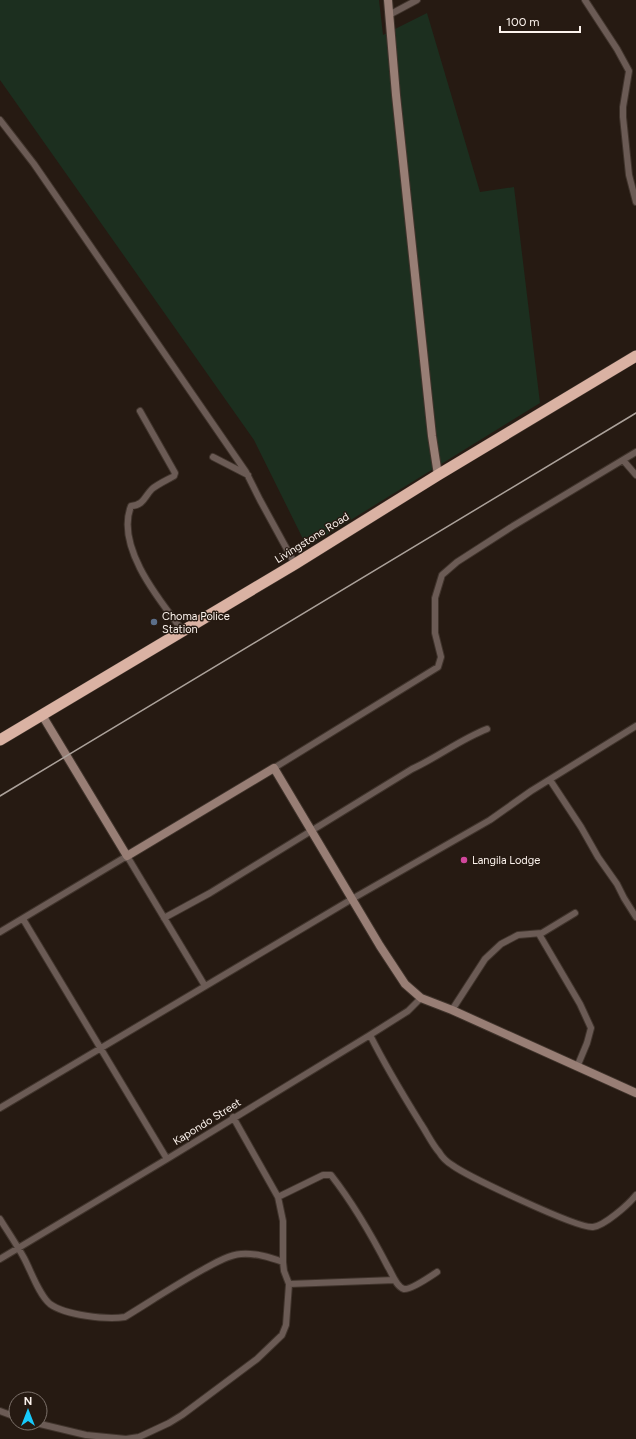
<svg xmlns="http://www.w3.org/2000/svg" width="636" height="1439" font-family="Figtree,sans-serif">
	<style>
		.green { fill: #1c2f1f }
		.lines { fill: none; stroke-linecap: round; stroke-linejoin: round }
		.street-casing { stroke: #40342c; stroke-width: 8 }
		.secondary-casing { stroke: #40342c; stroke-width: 10 }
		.highway-casing { stroke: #40342c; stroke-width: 12 }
		.street { stroke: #6b5b55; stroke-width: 6 }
		.secondary { stroke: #987e75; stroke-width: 8 }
		.highway { stroke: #dab2a3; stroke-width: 11 }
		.rail { stroke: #aba19a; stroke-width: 1.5 }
		.service-dot { fill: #5c6f8a; stroke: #261a12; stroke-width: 1.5 }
		.hotel-dot { fill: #d1479c; stroke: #261a12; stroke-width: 1.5 }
		.labels { text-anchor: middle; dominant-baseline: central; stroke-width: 3; stroke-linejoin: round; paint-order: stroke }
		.street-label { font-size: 11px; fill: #fcf3ed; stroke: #261a12 }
		.poi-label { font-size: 11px; fill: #fcf3ed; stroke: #261a12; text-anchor: start }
	</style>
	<rect width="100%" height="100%" fill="#261a12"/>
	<path class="green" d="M0 0H379L383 35 427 13 480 192 514 187 540 403 307 547 254 440 0 80Z"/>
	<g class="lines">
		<g class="street-casing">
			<path id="street" d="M585 0 617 49 629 71 623 107V117L629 175 636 202
				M389 15 417 0
				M0 120 34 164 246 472 260 500 295 564
				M140 411 175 473 174 476C167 480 158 484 152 489 144 497 144 505 131 506 115 547 160 601 183 631
				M213 457 248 475
				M623 460 636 475
				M274 768 438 667 441 657 435 633V598L442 575 457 562 513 526 636 452
				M550 780 581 827 598 857 617 884 624 898 636 917
				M164 918 210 893 412 769C438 757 461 739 487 729
				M23 919 167 1159
				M0 932 127 856 205 986
				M539 934 580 1004 591 1028 587 1043 577 1067
				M452 1010 485 959 501 944 518 935 542 933 575 913
				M370 1035C385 1065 403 1095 421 1124 427 1133 432 1144 439 1152 442 1157 447 1162 452 1165 467 1176 578 1229 593 1227 604 1226 628 1205 636 1195
				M0 1108 352 899 490 820 531 791 636 726
				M233 1117 278 1197 283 1221V1262L284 1271 289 1284 395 1280
				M278 1197 323 1175H331C352 1202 372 1236 388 1267 392 1273 396 1287 404 1289 411 1290 431 1276 437 1272
				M0 1219C8 1232 17 1245 24 1258 31 1271 39 1295 50 1304 65 1315 106 1320 125 1317 151 1301 177 1284 204 1269 215 1263 228 1255 241 1254 256 1253 269 1257 283 1262
				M0 1259 167 1159 370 1035 408 1011 421 998
				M0 1411 16 1417
				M36 1423 86 1435 126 1439 139 1437 169 1423 182 1415 257 1359 282 1335 286 1325 289 1284"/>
		</g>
		<g class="secondary-casing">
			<path id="secondary" d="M388 0 396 95 432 436 438 475
				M42 715 127 856 274 768 380 946 405 984 421 998 452 1010 636 1093"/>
		</g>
		<g class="highway-casing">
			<path id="highway" d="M0 740 295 564 438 475 636 356"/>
		</g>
		<use href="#street" class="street"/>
		<use href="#secondary" class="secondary"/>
		<use href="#highway" class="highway"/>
		<path class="rail" d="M0 796 636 413"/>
	</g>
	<circle class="service-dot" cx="154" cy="622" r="4"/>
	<circle class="hotel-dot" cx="464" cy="860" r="4"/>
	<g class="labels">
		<g class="street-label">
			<text transform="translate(312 538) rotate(-32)">Livingstone Road</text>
			<text transform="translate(207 1122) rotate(-32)">Kapondo Street</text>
		</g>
		<g class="poi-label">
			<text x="162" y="616">Choma Police<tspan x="162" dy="13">Station</tspan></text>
			<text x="472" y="860">Langila Lodge</text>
		</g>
	</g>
	<g transform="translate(28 1411)"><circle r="19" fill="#261a12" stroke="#7c716a"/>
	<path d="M0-3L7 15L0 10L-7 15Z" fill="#17cafb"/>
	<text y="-6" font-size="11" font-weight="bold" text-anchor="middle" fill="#fcf3ed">N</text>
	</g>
	<path d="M500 26v6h80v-6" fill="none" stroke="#fcf3ed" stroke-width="2"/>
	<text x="506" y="26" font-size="12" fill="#fcf3ed" stroke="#261a12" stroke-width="3" paint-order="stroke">100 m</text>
</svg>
